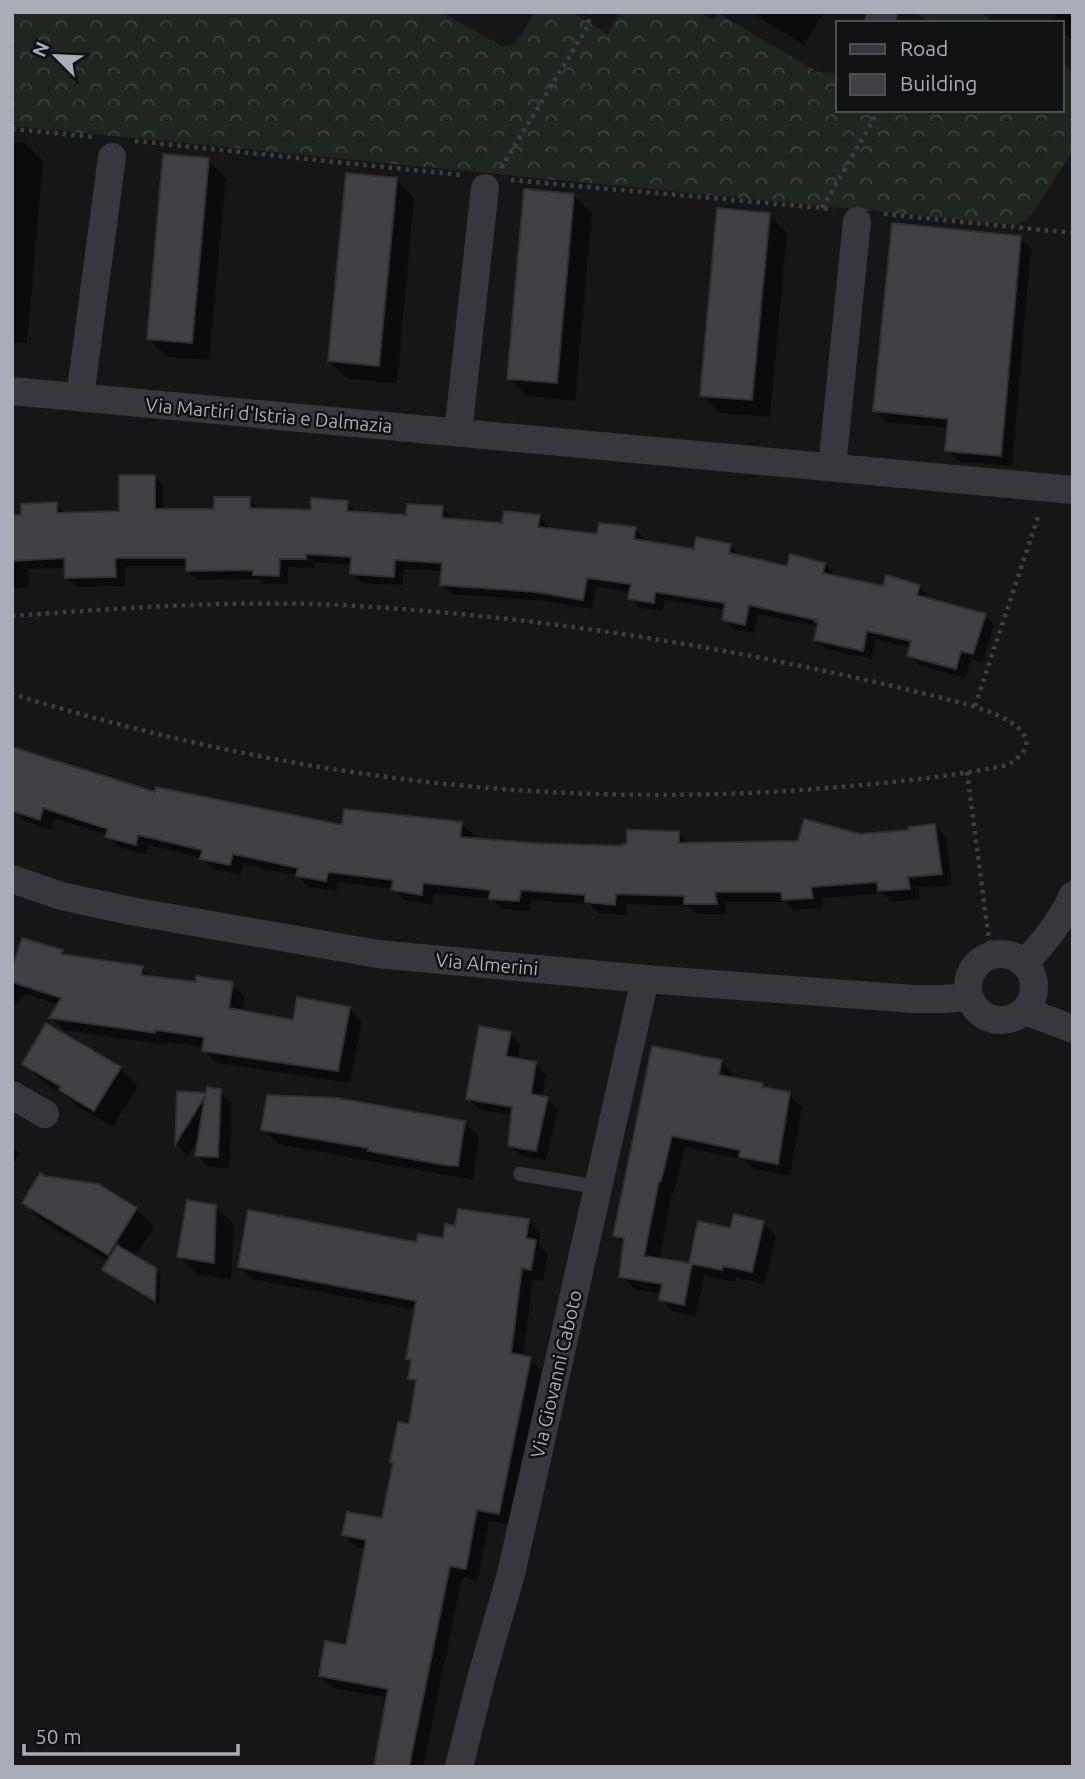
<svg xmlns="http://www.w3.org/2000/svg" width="1085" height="1779" font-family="Ubuntu,sans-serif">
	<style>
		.forest { fill: url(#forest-crowns) }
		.shadow { fill: #0007 }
		.building { fill: #404145; stroke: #303034; stroke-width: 2 }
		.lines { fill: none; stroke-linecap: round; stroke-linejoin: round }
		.path { stroke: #3d3f44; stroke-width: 4.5; stroke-dasharray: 3.5 5; stroke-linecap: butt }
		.lane { stroke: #37383d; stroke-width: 14 }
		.street { stroke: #37383d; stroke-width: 28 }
		.labels { text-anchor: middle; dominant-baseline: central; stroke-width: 5; stroke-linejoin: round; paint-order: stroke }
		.street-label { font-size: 19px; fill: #a8adb8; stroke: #111113 }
	</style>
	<defs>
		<pattern id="forest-crowns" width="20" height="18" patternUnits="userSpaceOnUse" patternTransform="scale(1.75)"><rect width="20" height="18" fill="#1e261f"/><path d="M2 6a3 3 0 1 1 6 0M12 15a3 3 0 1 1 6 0" fill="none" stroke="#3c433d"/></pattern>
	</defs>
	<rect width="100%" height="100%" fill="#161618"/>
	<path class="forest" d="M12 12H441L502 46 515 44 535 12H572L607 34 620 12H698L713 20 718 13 809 67 818 72 838 73V110H1062V65L1073 71V150L1033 213 1025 221 1014 225 12 126Z
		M915 12H979L996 23H929Z"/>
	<path class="shadow" d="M750 12H824L804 45Z
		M1052 12H1073V41L1062 32V23H1053L1057 16Z
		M12 142 25 143 43 161 27 343 12 342Z
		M208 160 226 178 209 360 167 357 148 338Z
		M396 180 414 198 397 383 348 379 330 361Z
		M574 195 592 214 575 401 527 396 509 378Z
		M769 215 787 233 770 417 720 413 702 395Z
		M1020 238 1031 249 1012 466 958 461 947 450 949 428 886 422 875 411Z
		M154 476 163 486V511L216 510 249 499 259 510 312 512 347 502 356 512 407 516 442 508 452 517V521L504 525 539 516 548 526V530L599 536 635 529 644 538V542L696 551 730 545 740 557 788 568 824 564 834 574 833 577 884 588 919 586 928 596 927 600 985 615 994 625 982 663 971 659 965 678 919 665 909 656 911 647 876 640 872 659 826 649 816 640 819 627 758 614 754 633 733 629 724 619 726 610 665 600 663 611 639 608 630 598 631 591 596 587 592 609 546 601 451 594 442 584 443 571 404 569 403 585 361 583 352 573V565L315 562V568L288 567V584H264L259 579 197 580 188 571V566H127L124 569 125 586 76 587 67 578 66 568 28 569 30 587 12 589V517L23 516 56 504 67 514 120 513Z
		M156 794 344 827 462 824 473 834 472 839 529 845 624 848 678 833 690 845 800 843 910 832 935 826 946 837 952 885 918 887 920 899 891 902 883 893 822 898 823 908 794 910 787 902H725L727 914H697L688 906 626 904V915L598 913 590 904 531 900 530 911 502 909 491 899 434 893 432 905 404 900 393 889 338 882 337 891 309 887 298 876 243 864 241 875 213 869 201 858 149 845 146 855 118 847 108 835 54 818 51 830 25 821 14 810Z
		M62 952 67 957 142 968 152 978 198 984H232L245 996 242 1012 294 1022 349 1009 362 1022 350 1083 217 1063 204 1050 205 1047 168 1042 167 1045 64 1030 52 1018 59 1005 26 994 12 1008V974Z
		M510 1034 520 1044 518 1060 536 1064 546 1075 542 1098 547 1099 558 1109 546 1160 521 1156 510 1145 513 1115 478 1109 468 1099Z
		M653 1048 721 1062 734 1075 733 1080 762 1085 766 1090 789 1094 802 1107 790 1176 754 1169 745 1160 685 1147 674 1193H672L659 1260 691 1265 732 1230 763 1223 776 1236 765 1284 736 1278 735 1282 704 1276 696 1316 674 1312 661 1299 662 1294 634 1289 621 1276 625 1244 615 1235Z
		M25 1064 120 1068 138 1086 113 1127 80 1108 69 1098 43 1082Z
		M220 1091 232 1103 229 1168 209 1167 197 1155 200 1136 188 1156 177 1145 179 1093 207 1094Z
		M465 1123 479 1137 473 1180 278 1144 263 1129Z
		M12 1146 20 1154 12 1166Z
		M24 1203 136 1209 154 1227 135 1258 161 1275 159 1305 110 1276 104 1270 109 1261 42 1221Z
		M215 1206 234 1225 231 1280 197 1274 179 1256Z
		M528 1221 540 1233 539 1245 548 1254 543 1281 533 1280 523 1357 530 1359 542 1371 511 1525 489 1521 478 1580 462 1577 423 1767H375L388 1698 333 1688 320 1676 347 1647 366 1549 357 1547 344 1535 383 1520 395 1464 411 1426 417 1386 410 1378 413 1363 408 1358 416 1310 252 1279 240 1267 444 1240 456 1228Z"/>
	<path class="building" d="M163 154 209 158 192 343 147 339Z
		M346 173 397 178 379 366 328 361Z
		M524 189 574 194 557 383 507 379Z
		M717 208 770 213 752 400 700 396Z
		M892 223 1021 236 1001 456 945 451 948 419 873 411Z
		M119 475H155V509H214V497H250V508L311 510V498L348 501 347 511 406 515 407 504 443 506 442 518 502 523 504 511 540 515 538 527 597 534 599 523 636 527 634 539 694 549 696 537 731 544 729 553 787 566 790 554 825 563 823 573 883 586 886 575 889 576 920 585 917 595 986 614 973 654 961 651 956 669 907 656 911 641 867 631 863 651 814 640 818 623 815 622 816 620 749 605 745 625 722 620 725 603 655 592 654 603 628 599 631 584 587 578 583 600 536 592 440 585 442 563 395 560 394 577 350 574 351 557 306 554V559H280L279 576 253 575V570L186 571V558H117L115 559 116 577 65 578 64 558 12 561V515H21V504L57 502V513L119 511Z
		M12 747 155 792 156 787 342 825 344 809 462 822 460 837 530 843 622 846V844H627V830L679 831V843L798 841 804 819 860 834 909 830 908 827 935 824 942 874 908 877 910 889 878 891 877 882 811 887 813 898 782 900 781 892H715L717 904H684V896L616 894 615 905 585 902V895L521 890 519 901 489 899 490 890 423 883 422 895 391 890 393 880 328 872 326 881 296 876 298 868 233 854 230 865 200 859 202 850 138 835 136 845 105 837 108 829 43 808 40 820 12 811Z
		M22 938 63 950 61 954 143 966 141 975 196 982V976L233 982 229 1008 293 1020 297 997 350 1007 338 1071 202 1051 204 1037 156 1030 155 1033 49 1018 61 998 12 982V969Z
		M46 1023 121 1067 94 1111 59 1090 61 1087 22 1064Z
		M479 1026 511 1032 506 1056 536 1062 531 1094 548 1097 536 1151 508 1146 512 1107 466 1099Z
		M652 1046 722 1060 719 1075 763 1083 762 1087 790 1092 778 1164 739 1157 740 1150 672 1136 661 1181H659L644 1256 689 1263 698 1221 730 1228 734 1214 764 1221 752 1272 723 1266 722 1270 692 1264 684 1305 659 1300 662 1284 619 1277 624 1238 613 1236Z
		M207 1087 221 1089 218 1157 195 1156 205 1096 175 1145 177 1091 206 1093Z
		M267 1095 337 1098 465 1121 458 1166 444 1165 368 1151V1148L261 1130Z
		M40 1173 44 1176 98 1184 137 1208 108 1255 22 1203Z
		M187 1200 216 1205 214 1263 177 1257Z
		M458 1209 529 1219 526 1238 536 1240 531 1270 522 1268 511 1353 531 1357 499 1514 477 1510 466 1569 450 1566 409 1767H374L388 1689 319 1676 325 1641 346 1645 366 1540 342 1535 347 1512 382 1518 393 1463 390 1462 398 1422 409 1424 416 1380 408 1379 411 1360 406 1359 416 1301 238 1267 248 1210 416 1242 418 1234 443 1238 445 1224 455 1226Z
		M117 1245 156 1268 155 1301 102 1270Z"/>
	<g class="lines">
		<path class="path" d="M12 129 95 137
			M135 141 461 175
			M501 168 588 26 590 12
			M511 180 833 209
			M822 208 879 110
			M884 214 1073 233
			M12 616C121 608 231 600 340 605 546 616 750 650 950 700 976 706 1064 730 1008 765 944 778 879 784 814 789 540 810 275 775 12 694
			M975 706 1039 514
			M967 772 991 955"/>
		<path class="lane" d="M520 1174 598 1187"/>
		<path class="street" d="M878 23 884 12
			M12 391 1073 490
			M80 397 112 157
			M458 433 485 188
			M832 467 857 221
			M12 879 61 896 131 911 378 954 645 979 914 999H945L969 997
			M968 987a33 33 0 1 1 66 0a33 33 0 1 1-66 0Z
			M1025 963C1044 942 1061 922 1073 895
			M1025 1011 1073 1029
			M12 1095 45 1114
			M459 1767 482 1675 511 1574 645 979"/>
	</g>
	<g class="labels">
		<g class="street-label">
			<text transform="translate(269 415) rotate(5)">Via Martiri d'Istria e Dalmazia</text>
			<text transform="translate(487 964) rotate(5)">Via Almerini</text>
			<text transform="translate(556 1374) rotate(-77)">Via Giovanni Caboto</text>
		</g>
	</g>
	<rect width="1085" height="1779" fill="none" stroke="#a8adb8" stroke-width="28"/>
	<rect x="836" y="21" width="228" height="91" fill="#111113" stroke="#4d4f55" stroke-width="2"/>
	<rect x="850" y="44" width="35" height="10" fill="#37383d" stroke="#4d4f55" stroke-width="2"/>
	<text x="900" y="56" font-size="21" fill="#a8adb8">Road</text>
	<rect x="850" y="74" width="35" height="21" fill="#404145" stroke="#4d4f55" stroke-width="2"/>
	<text x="900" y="91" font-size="21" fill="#a8adb8">Building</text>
	<g transform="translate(56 56) rotate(294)" stroke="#111113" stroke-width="5" paint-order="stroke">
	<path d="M0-5L12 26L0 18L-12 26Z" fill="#a8adb8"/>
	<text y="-10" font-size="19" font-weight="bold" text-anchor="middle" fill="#a8adb8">N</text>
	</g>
	<path d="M24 1744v10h214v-10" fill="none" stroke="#a8adb8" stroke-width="3.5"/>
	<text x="35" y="1744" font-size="21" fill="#a8adb8" stroke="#111113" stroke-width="5" paint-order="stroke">50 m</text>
</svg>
